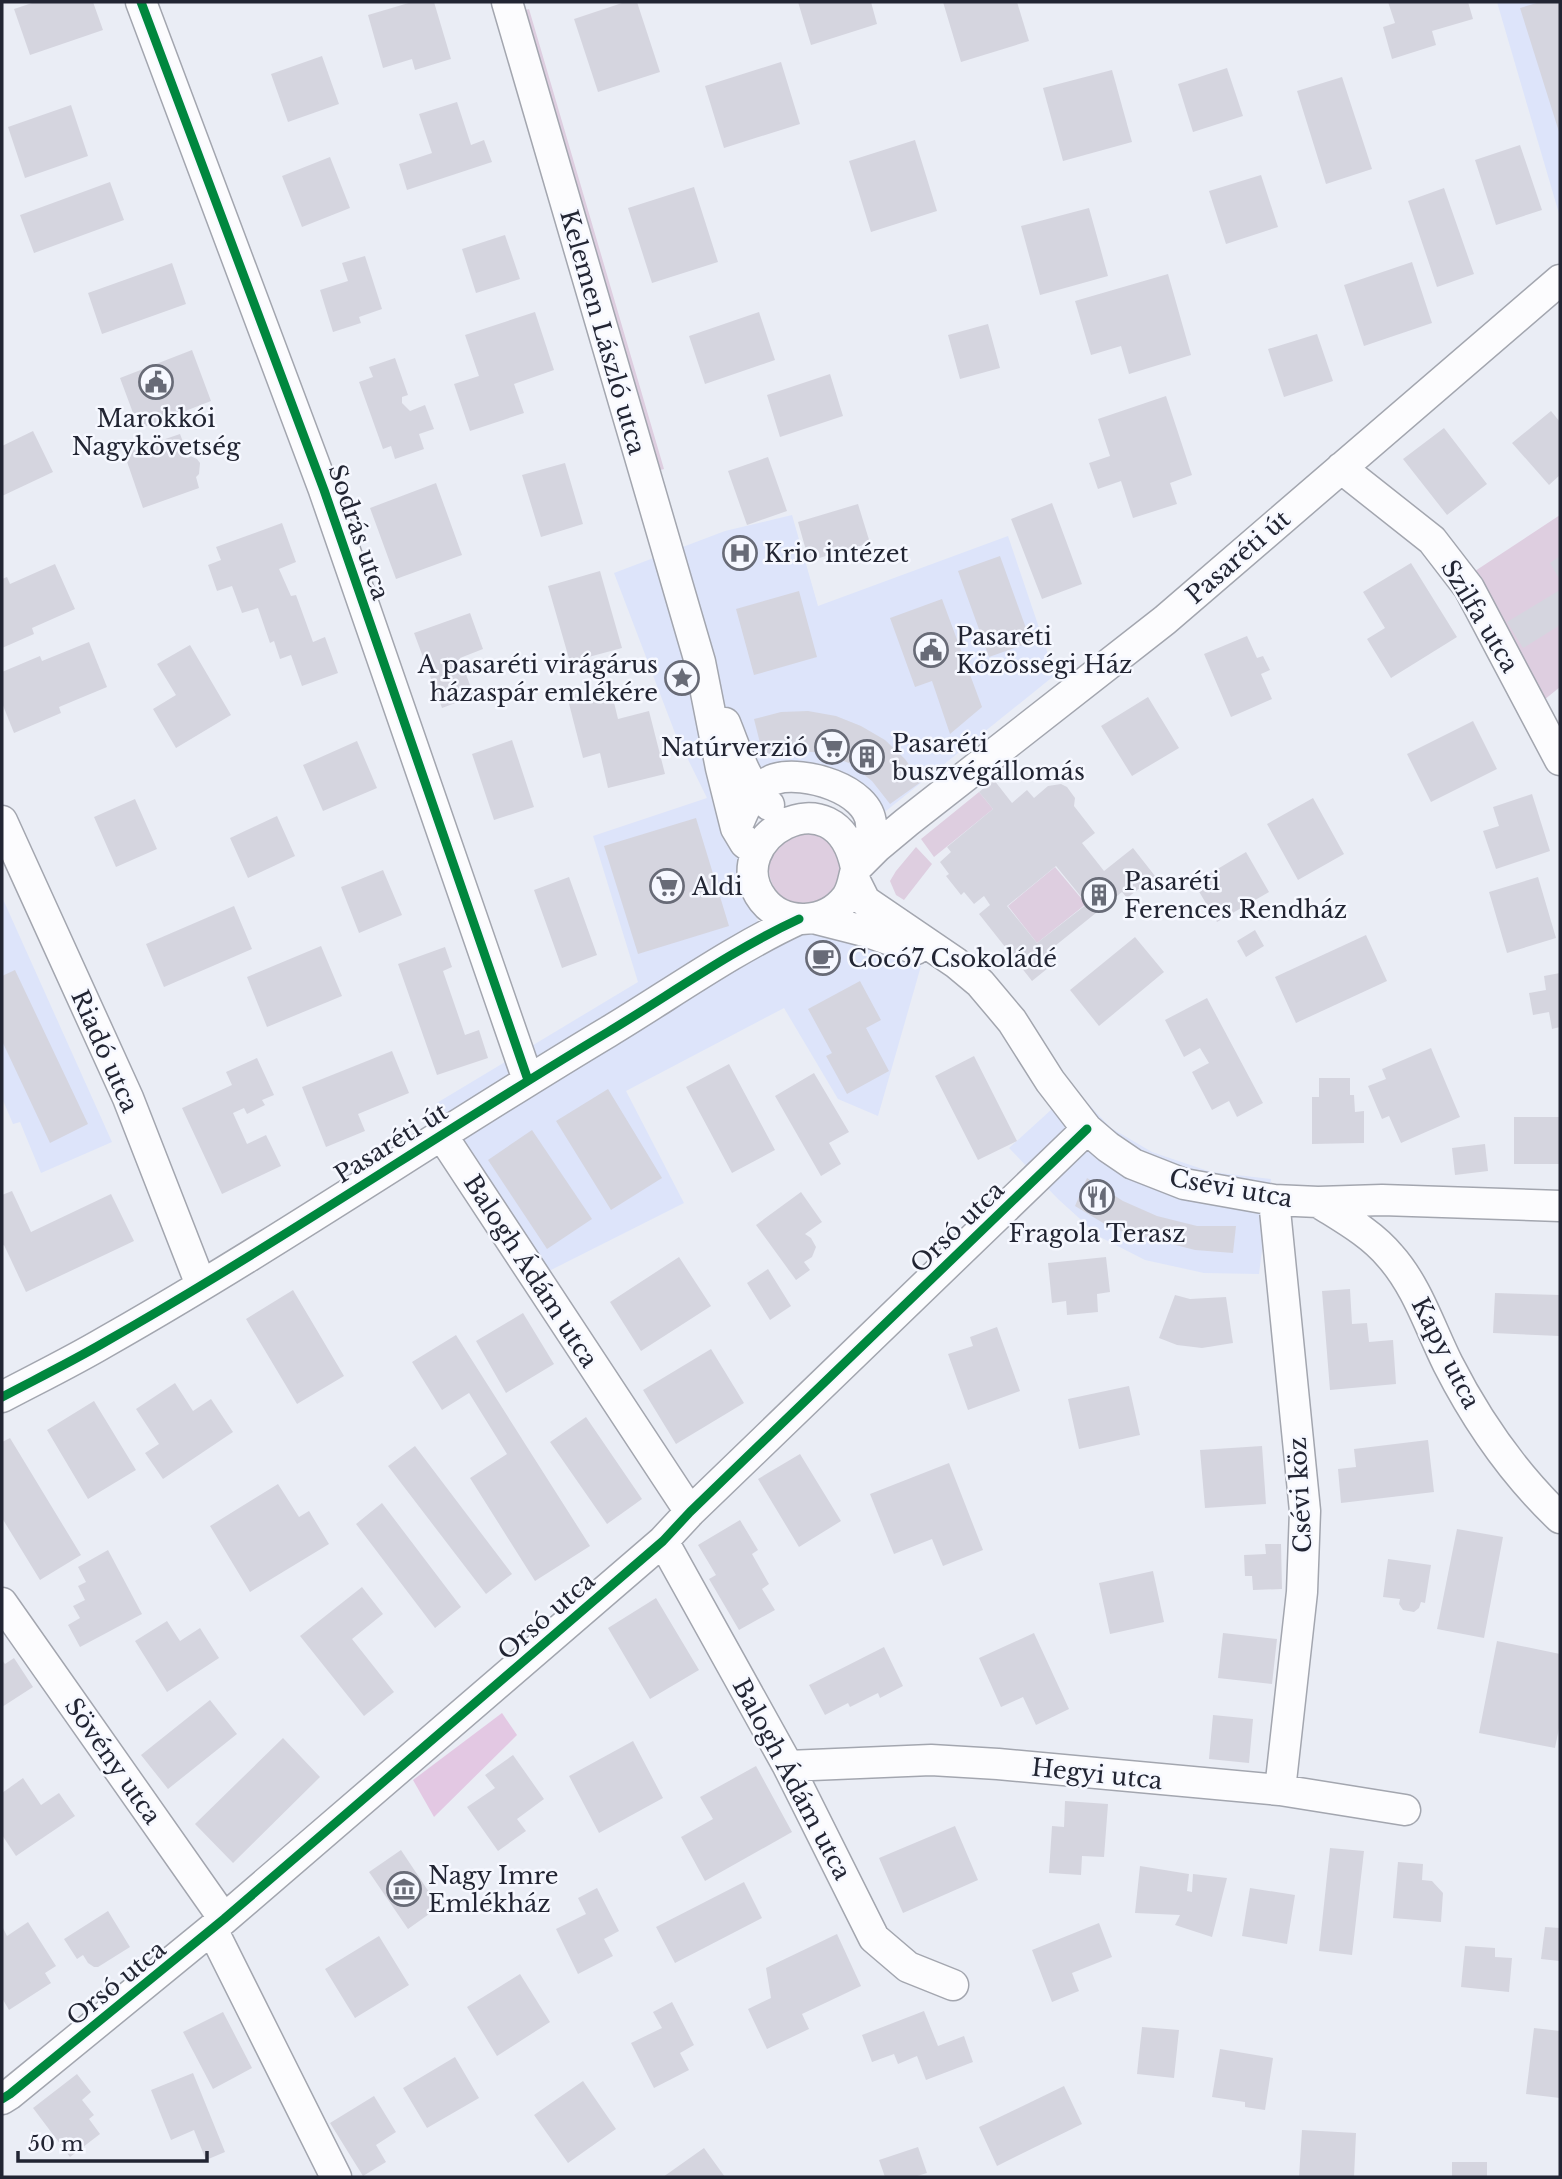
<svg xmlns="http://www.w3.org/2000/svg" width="1562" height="2179" font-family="'Libre Baskerville',serif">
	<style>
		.built { fill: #dde4fa }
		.green { fill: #decee0 }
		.forest { fill: #e3c8e3 }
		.building { fill: #d5d5df; fill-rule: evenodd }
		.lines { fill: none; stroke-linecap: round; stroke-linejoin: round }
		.minor-casing { stroke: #a3a6af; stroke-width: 33 }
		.minor { stroke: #fcfcfe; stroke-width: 30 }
		.cycleway-casing { stroke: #f6f8ff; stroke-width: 13 }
		.cycleway { stroke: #00873e; stroke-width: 9 }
		.labels { text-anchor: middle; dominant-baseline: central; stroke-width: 5; stroke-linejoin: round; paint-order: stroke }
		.street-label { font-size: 24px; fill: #222533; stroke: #f6f8ff }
		.poi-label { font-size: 24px; fill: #222533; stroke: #f6f8ff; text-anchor: start }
	</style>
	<rect width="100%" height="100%" fill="#eaedf5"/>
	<path class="built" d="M1497 2H1560V217Z
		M792 515 818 606 1008 536 1055 675 881 815 858 788 723 779 747 886 766 949 801 934H850L882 945 921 966 878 1116 838 1099 784 1008 626 1091 684 1203 543 1274 435 1104 638 982 593 836 707 798 675 733 614 573 725 531Z
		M2 897 112 1142 41 1173 20 1122 13 1124 2 1098Z
		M1074 1089 1111 1128 1152 1152 1211 1172 1271 1179 1259 1274 1204 1273 1145 1260 1100 1237 1058 1199 1009 1148Z"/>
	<path class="green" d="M529 9 664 469 653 472 519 12Z
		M1560 515V687L1544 700 1472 573Z
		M979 792 993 809 934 857 921 839Z
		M769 869a36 36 0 1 1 72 0a36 36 0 1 1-72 0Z
		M916 847 932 864 904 900 896 895 890 881 896 871Z
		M1055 867 1086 904 1037 943 1008 906Z"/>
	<path class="forest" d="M502 1713 517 1735 434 1817 413 1780Z"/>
	<path class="building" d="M35 2H93L103 30 30 55 14 9Z
		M412 2H434L451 59 415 70 412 59 383 68 368 15Z
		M625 2H637L660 72 598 92 574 19Z
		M798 2H871L877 24 811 45Z
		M943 2H1017L1029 41 961 62Z
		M1388 2H1468L1473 19 1432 31 1436 45 1392 59 1383 27 1395 23Z
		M1540 2H1560V135L1520 8Z
		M322 56 339 104 288 122 271 74Z
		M781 62 800 124 724 148 705 86Z
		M1227 68 1243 116 1193 132 1178 84Z
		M1112 70 1132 142 1063 161 1043 88Z
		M1342 77 1372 169 1326 184 1297 91Z
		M457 102 471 145 484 140 492 162 407 190 399 164 432 153 419 114Z
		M71 105 88 156 25 178 8 127Z
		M915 140 937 211 871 232 849 161Z
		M1520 145 1542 210 1496 225 1475 160Z
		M330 157 350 208 302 227 282 176Z
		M1261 175 1278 227 1226 244 1209 191Z
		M110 182 124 220 34 253 20 215Z
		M694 187 718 262 652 283 628 208Z
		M1444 188 1474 274 1437 287 1408 201Z
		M1089 208 1108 276 1040 295 1021 226Z
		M505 235 520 279 476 293 462 249Z
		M365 256 382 309 359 317 361 323 333 332 320 290 348 281 342 263Z
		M1412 262 1432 323 1364 346 1344 285Z
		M172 263 186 304 102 334 88 293Z
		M1168 274 1191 355 1129 374 1121 346 1091 355 1075 301Z
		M535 312 554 370 514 384 524 413 470 431 454 384 479 376 465 335Z
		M759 312 775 360 705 384 689 336Z
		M988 324 1000 368 960 379 948 335Z
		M1317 334 1333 381 1284 397 1268 349Z
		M192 350 211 401 139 429 120 378Z
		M395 358 408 395 402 397V403L410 411 425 405 434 429 419 434 424 449 395 459 391 446 383 449 359 382 373 377 369 367Z
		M830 374 843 416 780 437 767 395Z
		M1166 396 1192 475 1170 483 1177 504 1133 518 1121 481 1098 489 1089 463 1110 456 1098 419Z
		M1551 411 1560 422V475L1549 485 1512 443Z
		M1444 428 1487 484 1447 515 1403 459Z
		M33 431 53 472 2 496V446Z
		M180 434 188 455 197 459 200 463 199 474 196 477 199 488 143 508 124 453Z
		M768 457 787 511 747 525 728 471Z
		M565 463 583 524 541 537 522 475Z
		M436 483 462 555 396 579 370 508Z
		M1052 503 1082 584 1042 599 1011 519Z
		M858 504 870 543 809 561 798 522Z
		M282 523 296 562 279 569 291 596 296 595 313 642 325 637 338 673 302 686 291 655 280 659 274 641 270 643 258 608 242 613 232 586 217 591 208 565 221 560 216 547Z
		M1000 556 1031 642 989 657 958 571Z
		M1560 556V580L1550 563Z
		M1411 563 1457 637 1391 678 1367 639 1385 628 1363 592Z
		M55 564 75 609 32 628 34 634 2 648V579L7 577 10 584Z
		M600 571 622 648 570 662 548 586Z
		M1560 590V625L1523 648 1507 622Z
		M799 591 817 657 754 675 736 609Z
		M942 599 982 707 950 734 932 681 915 687 890 618Z
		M470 613 483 649 460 658 474 696 442 708 414 633Z
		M1247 636 1257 658 1263 656 1270 670 1261 674 1272 699 1231 717 1204 654Z
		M89 642 107 687 59 707 61 713 14 733 2 703V672L40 656 42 661Z
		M190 645 231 715 176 748 153 709 176 695 157 664Z
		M610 686 618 719 649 711 665 774 608 788 600 753 583 758 567 696Z
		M1148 697 1179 748 1132 776 1101 726Z
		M808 711 836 716 861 726 885 740 905 759 921 782 890 804 872 781 849 763 821 753 792 750 763 755 754 719 781 712Z
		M1473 721 1497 769 1431 802 1407 754Z
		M512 740 534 807 494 820 472 754Z
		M357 741 377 788 323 811 303 765Z
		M994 780 1012 803 1027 790 1034 798 1048 786 1061 784 1067 787 1075 798 1074 806 1095 833 1082 843 1104 871 1133 848 1155 876 1127 898 1122 892 1045 954 1053 964 1032 981 979 914 990 905 984 896 974 904 964 892 961 895 946 876 949 874 940 862 951 852 947 847 993 809 979 792ZM1056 866 1087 904 1037 943 1007 906Z
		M1532 794 1550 851 1496 869 1483 831 1499 826 1493 807Z
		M1313 798 1344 854 1298 880 1267 824Z
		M135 799 157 849 116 867 94 817Z
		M277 816 295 856 248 878 230 838Z
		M696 818 729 926 638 954 604 846Z
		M1246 852 1269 892 1217 922 1194 883Z
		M383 870 402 915 359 933 341 887Z
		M569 877 597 955 562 968 534 890Z
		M1538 877 1556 938 1507 953 1489 892Z
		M234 906 252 949 164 987 146 944Z
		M1255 930 1264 946 1246 957 1237 941Z
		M1366 935 1387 981 1296 1023 1275 977Z
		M1135 937 1164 972 1099 1026 1070 990Z
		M321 946 342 996 267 1027 247 977Z
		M836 946 840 964 810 970 807 953Z
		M445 947 452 967 443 971 465 1035 479 1030 488 1058 437 1075 398 964Z
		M15 970 88 1124 50 1143 2 1041V976Z
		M1560 973V1027L1552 1029 1549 1012 1533 1015 1529 993 1546 990 1544 976Z
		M860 981 881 1020 866 1028 889 1071 847 1094 826 1056 832 1053 808 1009Z
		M1207 998 1263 1103 1237 1117 1229 1101 1212 1110 1192 1072 1209 1063 1200 1048 1184 1057 1165 1020Z
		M1431 1048 1460 1117 1401 1143 1389 1116 1382 1119 1368 1086 1386 1079 1382 1069Z
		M392 1051 409 1093 358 1114 365 1131 326 1147 302 1087Z
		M974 1056 1017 1141 978 1160 935 1076Z
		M257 1058 274 1095 262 1100 265 1105 247 1114 244 1108 233 1113 247 1144 266 1135 281 1166 222 1194 182 1108 232 1085 226 1072Z
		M729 1064 775 1150 732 1173 686 1087Z
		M814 1073 849 1132 829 1143 841 1164 821 1176 775 1096Z
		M1319 1078H1350V1095H1354L1355 1112 1364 1111V1143L1312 1144V1097H1319Z
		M608 1089 662 1178 611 1210 556 1121Z
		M1514 1117H1560V1164H1514Z
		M532 1130 592 1219 547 1249 488 1160Z
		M1485 1144 1488 1171 1455 1175 1452 1148Z
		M1087 1178 1123 1201 1157 1216 1197 1226H1236L1233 1253 1195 1250 1113 1229 1075 1206Z
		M12 1191 31 1232 111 1194 134 1241 26 1292 4 1245 2 1246V1195Z
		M801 1192 822 1222 805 1234 811 1238 816 1247 812 1257 804 1262 810 1270 796 1280 756 1225Z
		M679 1257 711 1306 641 1351 610 1302Z
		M1106 1257 1110 1292 1097 1294 1098 1312 1067 1315 1066 1301 1052 1303 1048 1263Z
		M768 1269 791 1306 770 1320 747 1283Z
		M1350 1289 1352 1324 1367 1323 1369 1342 1393 1340 1396 1384 1330 1390 1322 1291Z
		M293 1290 344 1376 297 1404 246 1319Z
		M1495 1293 1560 1295V1336L1493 1333Z
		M1175 1295 1190 1299 1226 1297 1233 1343 1202 1348 1177 1345 1159 1338Z
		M523 1313 554 1364 506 1393 476 1341Z
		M997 1327 1020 1391 968 1410 948 1354 973 1346 970 1337Z
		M456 1335 590 1546 535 1581 470 1478 507 1454 469 1393 442 1410 412 1362Z
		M711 1349 744 1403 676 1444 643 1390Z
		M175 1383 193 1411 211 1399 233 1432 163 1479 145 1453 159 1444 136 1409Z
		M1129 1386 1140 1435 1079 1449 1068 1399Z
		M94 1401 136 1470 88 1499 47 1430Z
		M586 1417 642 1499 607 1524 550 1442Z
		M10 1438 81 1555 40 1580 2 1518V1442Z
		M1428 1440 1434 1492 1341 1503 1338 1469 1356 1467 1354 1449Z
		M415 1446 512 1574 486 1594 388 1466Z
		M1262 1446 1266 1504 1205 1508 1200 1450Z
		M800 1454 841 1521 799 1547 758 1479Z
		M949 1463 983 1550 943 1566 932 1539 894 1554 870 1494Z
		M278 1484 299 1517 309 1511 329 1544 250 1592 210 1526Z
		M382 1503 461 1607 435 1628 356 1524Z
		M740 1520 758 1550 752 1554 769 1584 762 1589 775 1610 739 1630 709 1579 716 1575 698 1545Z
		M1457 1529 1503 1537 1484 1638 1437 1629Z
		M1265 1544H1281L1282 1589 1253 1590 1252 1576H1245L1244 1555 1266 1554Z
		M108 1550 142 1614 80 1647 68 1625 80 1618 73 1606 85 1600 78 1586 86 1582 78 1567Z
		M1388 1559 1431 1565 1425 1603 1421 1602 1419 1608 1414 1612 1403 1610 1399 1604 1400 1599 1383 1597Z
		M1153 1571 1164 1622 1110 1634 1099 1583Z
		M362 1587 383 1614 352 1639 394 1692 364 1716 300 1636Z
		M656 1598 699 1670 650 1699 608 1628Z
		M167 1621 180 1641 200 1628 219 1658 167 1692 135 1641Z
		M1034 1633 1069 1709 1036 1725 1023 1697 1001 1707 979 1658Z
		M1223 1633 1277 1639 1272 1684 1218 1678Z
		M1497 1641 1560 1654V1723L1555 1748 1479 1733Z
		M884 1647 903 1686 880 1698 878 1693 850 1707 848 1703 825 1715 809 1685Z
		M14 1658 33 1687 2 1707V1660L5 1664Z
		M210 1700 237 1734 168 1789 141 1755Z
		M1213 1715 1253 1719 1249 1763 1209 1759Z
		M283 1738 320 1777 233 1863 195 1824Z
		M633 1741 663 1798 599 1833 569 1776Z
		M513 1755 544 1799 517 1819 526 1831 498 1851 467 1807 495 1788 485 1775Z
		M756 1766 792 1832 705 1881 681 1837 713 1819 700 1797Z
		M23 1778 41 1805 59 1793 75 1816 16 1856 2 1835V1793Z
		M1065 1801 1108 1804 1104 1857 1082 1856 1081 1875 1049 1873 1052 1826 1064 1827Z
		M955 1826 978 1880 903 1913 879 1858Z
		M1330 1848 1364 1851 1352 1955 1319 1951Z
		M401 1850 439 1907 408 1929 369 1872Z
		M1398 1862 1423 1864 1422 1880 1432 1881 1443 1893 1441 1922 1393 1918Z
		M1140 1866 1189 1874 1187 1891 1192 1892 1193 1874 1227 1878 1212 1937 1175 1925 1180 1915 1135 1913Z
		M744 1882 762 1918 675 1963 656 1927Z
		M597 1888 619 1931 604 1939 613 1956 578 1974 556 1929 586 1914 578 1898Z
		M1250 1888 1295 1895 1287 1944 1242 1936Z
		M108 1911 130 1947 98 1967H94L88 1963 83 1955 77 1959 64 1939Z
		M28 1922 56 1966 45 1973 51 1983 9 2010 2 1998V1926L7 1936Z
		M1099 1923 1112 1957 1072 1973 1079 1991 1052 2002 1032 1950Z
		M1545 1927 1560 1928V1961L1541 1959Z
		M837 1934 861 1986 802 2014 809 2029 767 2049 748 2009 771 1998 766 1968Z
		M379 1936 409 1985 355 2018 325 1969Z
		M1465 1946 1495 1948V1957L1512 1958 1509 1992 1461 1987Z
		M520 1974 550 2022 497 2056 467 2007Z
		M672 2002 694 2045 680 2053 689 2070 654 2088 631 2043 662 2028 653 2012Z
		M924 2011 938 2046 964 2036 973 2062 926 2080 917 2056 898 2064 894 2054 872 2062 862 2035Z
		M223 2012 252 2068 213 2089 183 2032Z
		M1142 2027 1179 2030 1174 2078 1137 2074Z
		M1534 2028 1560 2031V2098L1526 2094Z
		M1220 2049 1273 2058 1265 2110 1245 2107V2102L1212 2097Z
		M455 2057 479 2098 427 2128 403 2088Z
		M193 2073 225 2152 206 2160 194 2130 171 2140 151 2090Z
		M77 2074 91 2092 82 2100 94 2115 89 2119 100 2134 70 2157 33 2108Z
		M583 2081 616 2129 568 2163 534 2115Z
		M1064 2086 1082 2124 997 2166 979 2127Z
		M374 2096 396 2132 376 2145 386 2162 363 2176 330 2123Z
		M1302 2130 1356 2133 1354 2177H1299Z
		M918 2147 927 2173 914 2177H885L879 2160Z
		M704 2148 725 2177H663Z
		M1452 2162H1487V2177H1452Z"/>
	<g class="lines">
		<g class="minor-casing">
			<path id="minor" d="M141 2 324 490 528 1080
				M507 2 700 662 721 768 736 828 745 843 757 852
				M1341 468 1432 540 1469 588 1560 760
				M725 723C738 755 744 780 769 805
				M2 821 128 1098 201 1285
				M736 828C742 816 747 799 757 791 761 787 769 781 775 779 803 770 869 789 871 824 873 838 864 851 858 864 853 875 854 888 846 898 826 924 784 927 763 900 717 840 837 768 856 868
				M856 868 877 847 907 822 1165 620 1560 280
				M855 881 865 901 956 963 980 983 1012 1021 1050 1081 1087 1129 1108 1147 1133 1164 1184 1184 1274 1200 1318 1202 1382 1200 1560 1206
				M817 919 868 932 916 949
				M441 1134 690 1512
				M1274 1200 1305 1511 1302 1592 1280 1790
				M1318 1202C1343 1218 1371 1233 1390 1256 1417 1286 1430 1328 1448 1364 1477 1421 1514 1474 1560 1518
				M2 1397C36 1379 71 1362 105 1342 276 1245 439 1133 608 1032 671 994 732 950 799 919
				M663 1541 788 1766 874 1938 908 1967 953 1985
				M2 1603 224 1919
				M788 1766 931 1760 998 1764 1280 1790 1405 1810
				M212 1929 336 2177
				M2 2099 10 2094 224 1919 663 1541 690 1512 1087 1129"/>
		</g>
		<use href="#minor" class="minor"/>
		<g class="cycleway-casing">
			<path id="cycleway" d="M141 2 324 490 528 1080
				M2 1397C36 1379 71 1362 105 1342 276 1245 439 1133 608 1032 671 994 732 950 799 919
				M2 2099 10 2094 224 1919 663 1541 690 1512 1087 1129"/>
		</g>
		<use href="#cycleway" class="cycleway"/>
	</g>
	<defs>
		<g id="civic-ring" transform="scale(1.75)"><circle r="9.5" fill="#f6f8ff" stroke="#686b77" stroke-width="1.5"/><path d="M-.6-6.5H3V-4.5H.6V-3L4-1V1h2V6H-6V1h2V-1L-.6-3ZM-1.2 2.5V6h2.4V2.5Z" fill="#686b77"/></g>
		<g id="hospital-ring" transform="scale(1.75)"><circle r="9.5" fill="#f6f8ff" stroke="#686b77" stroke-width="1.5"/><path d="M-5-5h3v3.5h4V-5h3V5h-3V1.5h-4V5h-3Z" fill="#686b77"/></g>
		<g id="sight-ring" transform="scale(1.75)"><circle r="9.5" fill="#f6f8ff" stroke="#686b77" stroke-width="1.5"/><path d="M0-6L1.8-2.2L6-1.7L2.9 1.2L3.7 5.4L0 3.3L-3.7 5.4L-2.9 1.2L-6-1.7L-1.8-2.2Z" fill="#686b77"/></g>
		<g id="supermarket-ring" transform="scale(1.75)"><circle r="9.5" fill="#f6f8ff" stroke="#686b77" stroke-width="1.5"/><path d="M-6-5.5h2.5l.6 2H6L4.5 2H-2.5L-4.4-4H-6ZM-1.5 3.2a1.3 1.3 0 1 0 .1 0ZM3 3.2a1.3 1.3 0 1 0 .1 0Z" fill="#686b77"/></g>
		<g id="building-ring" transform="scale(1.75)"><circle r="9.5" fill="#f6f8ff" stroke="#686b77" stroke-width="1.5"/><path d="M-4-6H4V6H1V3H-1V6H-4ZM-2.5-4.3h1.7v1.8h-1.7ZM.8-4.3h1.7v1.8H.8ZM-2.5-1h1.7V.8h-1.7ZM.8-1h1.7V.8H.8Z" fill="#686b77"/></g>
		<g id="cafe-ring" transform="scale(1.75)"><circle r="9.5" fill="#f6f8ff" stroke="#686b77" stroke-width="1.5"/><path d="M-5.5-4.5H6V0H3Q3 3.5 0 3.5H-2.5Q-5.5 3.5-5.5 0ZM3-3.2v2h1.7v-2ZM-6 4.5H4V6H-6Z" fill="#686b77"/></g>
		<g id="restaurant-ring" transform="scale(1.75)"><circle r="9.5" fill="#f6f8ff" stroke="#686b77" stroke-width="1.5"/><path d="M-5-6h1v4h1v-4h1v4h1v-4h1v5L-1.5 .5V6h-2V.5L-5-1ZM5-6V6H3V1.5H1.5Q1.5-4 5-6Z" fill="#686b77"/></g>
		<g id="museum-ring" transform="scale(1.75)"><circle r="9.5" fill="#f6f8ff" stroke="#686b77" stroke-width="1.5"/><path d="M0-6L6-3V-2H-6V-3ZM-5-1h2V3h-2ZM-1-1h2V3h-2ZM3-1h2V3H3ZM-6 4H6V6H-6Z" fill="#686b77"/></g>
	</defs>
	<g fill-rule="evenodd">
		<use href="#civic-ring" x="156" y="382"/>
		<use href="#hospital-ring" x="740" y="553"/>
		<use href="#civic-ring" x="931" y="650"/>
		<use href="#sight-ring" x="682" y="678"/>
		<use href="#supermarket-ring" x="832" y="747"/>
		<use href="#building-ring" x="867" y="757"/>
		<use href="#supermarket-ring" x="667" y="886"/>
		<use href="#building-ring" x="1099" y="895"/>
		<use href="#cafe-ring" x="823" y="958"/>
		<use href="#restaurant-ring" x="1097" y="1197"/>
		<use href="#museum-ring" x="404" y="1889"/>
	</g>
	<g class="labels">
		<g class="street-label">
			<text transform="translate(603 332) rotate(74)">Kelemen László utca</text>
			<text transform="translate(359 532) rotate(71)">Sodrás utca</text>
			<text transform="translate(1238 557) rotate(-41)">Pasaréti út</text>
			<text transform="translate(1480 616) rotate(59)">Szilfa utca</text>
			<text transform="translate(105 1051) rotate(66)">Riadó utca</text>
			<text transform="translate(391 1143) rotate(-32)">Pasaréti út</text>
			<text transform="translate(1231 1188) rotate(10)">Csévi utca</text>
			<text transform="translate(957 1227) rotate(-44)">Orsó utca</text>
			<text transform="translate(531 1271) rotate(57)">Balogh Ádám utca</text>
			<text transform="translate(1446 1353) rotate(63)">Kapy utca</text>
			<text transform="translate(1300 1495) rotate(-93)">Csévi köz</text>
			<text transform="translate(546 1616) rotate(-41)">Orsó utca</text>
			<text transform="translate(113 1761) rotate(55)">Sövény utca</text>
			<text transform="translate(1097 1774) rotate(6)">Hegyi utca</text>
			<text transform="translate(792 1779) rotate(62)">Balogh Ádám utca</text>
			<text transform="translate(116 1983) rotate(-39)">Orsó utca</text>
		</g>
		<g class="poi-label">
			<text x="156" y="418" text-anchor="middle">Marokkói<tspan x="156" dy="28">Nagykövetség</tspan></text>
			<text x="764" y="553">Krio intézet</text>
			<text x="956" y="636">Pasaréti<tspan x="956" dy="28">Közösségi Ház</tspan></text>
			<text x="658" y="664" text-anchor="end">A pasaréti virágárus<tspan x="658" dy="28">házaspár emlékére</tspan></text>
			<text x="892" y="743">Pasaréti<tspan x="892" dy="28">buszvégállomás</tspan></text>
			<text x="808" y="747" text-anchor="end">Natúrverzió</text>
			<text x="1124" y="881">Pasaréti<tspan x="1124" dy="28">Ferences Rendház</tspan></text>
			<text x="692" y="886">Aldi</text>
			<text x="848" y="958">Cocó7 Csokoládé</text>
			<text x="1097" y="1233" text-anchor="middle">Fragola Terasz</text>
			<text x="428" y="1875">Nagy Imre<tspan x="428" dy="28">Emlékház</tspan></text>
		</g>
	</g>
	<rect width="1562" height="2179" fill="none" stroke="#222533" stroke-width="7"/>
	<path d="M18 2151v10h189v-10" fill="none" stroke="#222533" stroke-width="3.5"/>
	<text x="28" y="2151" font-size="21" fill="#222533" stroke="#f6f8ff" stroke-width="5" paint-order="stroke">50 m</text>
</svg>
